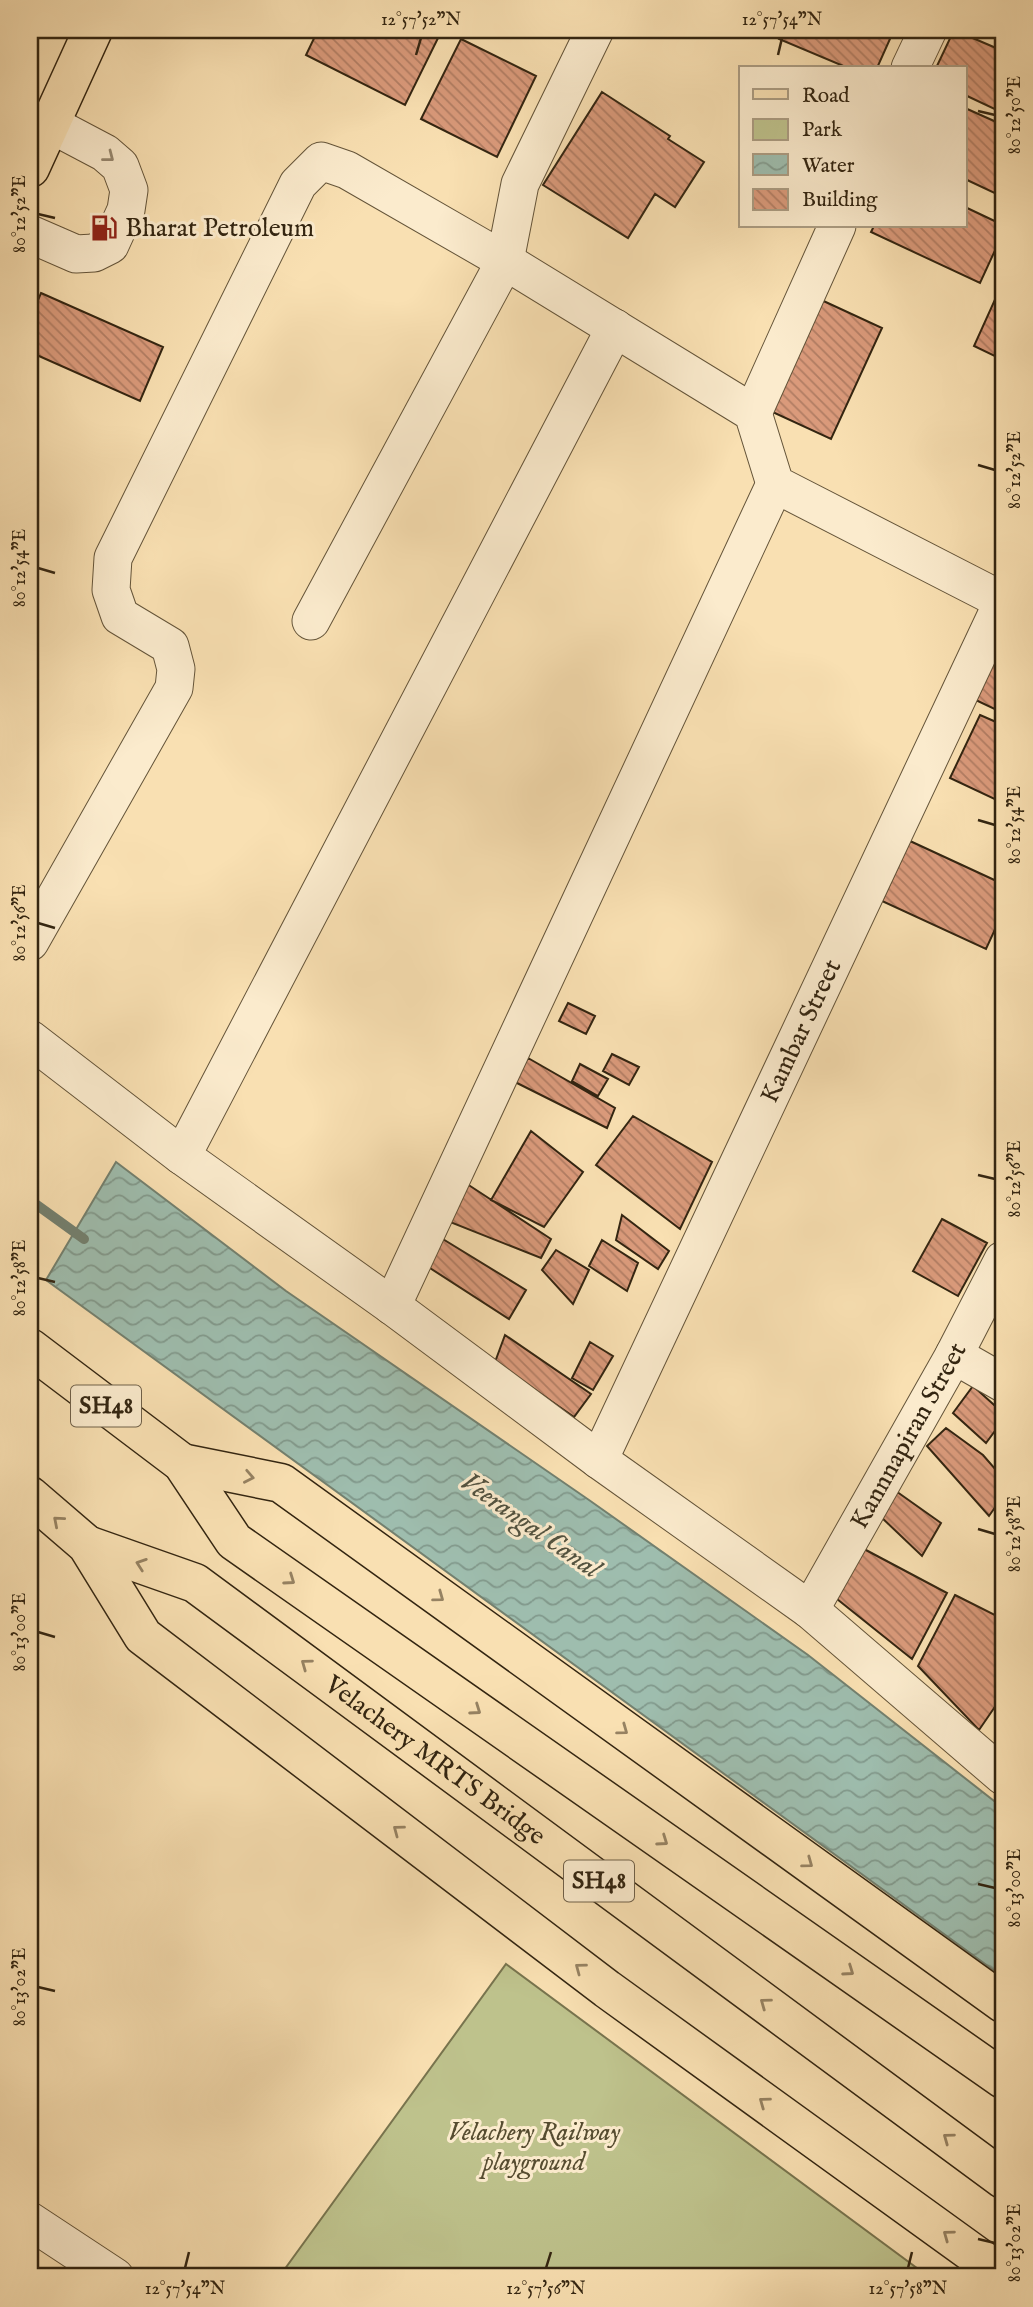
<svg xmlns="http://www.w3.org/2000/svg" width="1033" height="2307" font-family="'IM FELL English',serif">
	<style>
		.park { fill: #bec28c; stroke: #78744e; stroke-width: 2 }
		.water { fill: url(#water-waves); stroke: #73806f; stroke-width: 2 }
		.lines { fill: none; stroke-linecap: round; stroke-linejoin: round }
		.stream { stroke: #73806f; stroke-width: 10 }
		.building { fill: url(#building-back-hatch); stroke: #332511; stroke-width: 2 }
		.minor-casing { stroke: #645439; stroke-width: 39 }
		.major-casing { stroke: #332511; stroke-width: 41 }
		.minor { stroke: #fbebcd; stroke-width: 37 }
		.major { stroke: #f9e0b2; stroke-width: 38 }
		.oneway { stroke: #97886f }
		.oneway2 { stroke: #968262 }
		.ticks { fill: none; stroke: #332511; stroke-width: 2.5 }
		.labels { text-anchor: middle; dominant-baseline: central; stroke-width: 6; stroke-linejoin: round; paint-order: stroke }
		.shield { fill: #fbebcd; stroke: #6f6049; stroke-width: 2 }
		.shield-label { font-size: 24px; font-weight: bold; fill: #332511 }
		.poi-label { font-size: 26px; fill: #332511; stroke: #fbebcd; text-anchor: start }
		.street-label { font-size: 26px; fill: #332511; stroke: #fbebcd }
		.park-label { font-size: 26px; font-style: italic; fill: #564c30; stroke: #fbebcd }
		.water-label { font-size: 28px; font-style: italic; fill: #535340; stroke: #fbebcd }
		.neatline { fill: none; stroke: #332511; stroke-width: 2.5 }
		.ticks-label { font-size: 18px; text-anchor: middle; fill: #332511 }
	</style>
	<defs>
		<pattern id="water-waves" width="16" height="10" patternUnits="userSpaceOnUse" patternTransform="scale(1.75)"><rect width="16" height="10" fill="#9ebdae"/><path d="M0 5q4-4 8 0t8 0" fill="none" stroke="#81998c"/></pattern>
		<pattern id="building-back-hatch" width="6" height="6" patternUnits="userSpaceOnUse" patternTransform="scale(1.75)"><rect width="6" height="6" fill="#da9a7b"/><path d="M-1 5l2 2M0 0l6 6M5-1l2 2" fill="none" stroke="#b17d63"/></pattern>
	</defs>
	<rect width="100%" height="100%" fill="#f9e0b2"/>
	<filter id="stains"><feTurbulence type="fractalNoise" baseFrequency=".00286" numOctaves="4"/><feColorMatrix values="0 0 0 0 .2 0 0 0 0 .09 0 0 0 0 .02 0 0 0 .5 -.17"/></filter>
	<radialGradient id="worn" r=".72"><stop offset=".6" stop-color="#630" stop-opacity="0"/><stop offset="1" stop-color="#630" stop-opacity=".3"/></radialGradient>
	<path class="park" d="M506 1964 929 2277H279Z"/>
	<path class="water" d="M116 1162 286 1291 589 1500 808 1655 1003 1808V1977L46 1280Z"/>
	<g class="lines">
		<path class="stream" d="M30 1200 84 1239"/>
	</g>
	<path class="building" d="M318 30H442L405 105 306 55Z
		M783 30H894L877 68H848L779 39Z
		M954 30 1003 51V113L965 95V68H936Z
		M461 39 536 76 497 157 421 119Z
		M602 92 670 136 668 139 704 162 675 207 655 194 628 238 543 185Z
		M965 108 1003 125V197L965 179Z
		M965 207 1003 225V233L980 283 871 232 874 226H965Z
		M41 293 163 347 140 401 30 352V319Z
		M997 295 1003 298V360L974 346Z
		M817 298 882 328 831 439 766 409Z
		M1003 632V713L963 694Z
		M980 715 1003 725V803L950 778Z
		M910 841 1003 884V912L986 949 882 901Z
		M568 1003 595 1016 586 1034 559 1021Z
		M612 1054 639 1067 629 1085 603 1071Z
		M528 1058 615 1108 607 1128 513 1081Z
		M580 1064 608 1079 598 1096 572 1081Z
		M633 1116 712 1162 680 1229 596 1165Z
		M531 1131 583 1172 544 1227 491 1200Z
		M461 1180 551 1239 541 1258 445 1220Z
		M622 1215 669 1251 658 1269 616 1240Z
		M942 1219 987 1243 958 1296 913 1271Z
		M433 1233 526 1290 509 1319 419 1261Z
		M602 1240 638 1263 627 1291 589 1266Z
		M556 1250 589 1270 573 1304 542 1270Z
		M505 1335 591 1394 574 1417 495 1362Z
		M590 1342 613 1356 593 1390 572 1378Z
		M973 1386 1003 1413V1420L986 1443 953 1413Z
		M946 1428 983 1455 1003 1478V1496L989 1516 927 1446Z
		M893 1489 941 1523 922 1556 880 1516Z
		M864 1549 947 1593 912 1659 837 1599Z
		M955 1595 1003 1619V1695L979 1730 918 1666Z"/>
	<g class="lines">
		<g class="minor-casing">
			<g id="minor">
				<path d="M910 68 928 30"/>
				<path d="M30 234 76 254 94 253 110 245 126 210 129 190 120 166 105 153 50 124"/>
				<path d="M753 413 837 226"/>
				<path d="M311 621 505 261 520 184 595 30"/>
				<path d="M30 942 174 688 176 669 170 646 120 616 111 590 113 558 298 184 321 161 347 170 505 261 753 413 775 484 1003 601"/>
				<path d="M30 1039 182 1156 392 1306 599 1460 810 1610 1003 1776"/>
				<path d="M182 1156 615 328"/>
				<path d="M392 1306 775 484"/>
				<path d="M954 1355 1003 1383"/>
				<path id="s1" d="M599 1460 1003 601"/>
				<path id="s2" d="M810 1610 954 1355 1003 1260"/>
				<path d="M30 2221 115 2277"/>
			</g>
		</g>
		<g class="major-casing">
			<g id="major">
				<path d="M30 168 93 30"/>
				<path d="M30 1348 182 1463 234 1541 1003 2079"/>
				<path d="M182 1463 281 1483 1003 2003"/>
				<path d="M30 1496 87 1545 143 1636 607 1989 1003 2275"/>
				<path id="s3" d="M87 1545 195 1583 1003 2179"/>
			</g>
		</g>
		<use href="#minor" class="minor"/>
		<use href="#major" class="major"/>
	</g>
	<defs><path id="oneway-chevron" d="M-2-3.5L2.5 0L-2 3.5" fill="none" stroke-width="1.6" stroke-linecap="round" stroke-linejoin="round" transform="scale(1.75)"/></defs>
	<use class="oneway" href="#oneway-chevron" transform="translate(109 157) rotate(38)"/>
	<g class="oneway2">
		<use href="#oneway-chevron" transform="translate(249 1477) rotate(11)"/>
		<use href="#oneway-chevron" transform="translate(58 1521) rotate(-139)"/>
		<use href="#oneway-chevron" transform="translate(141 1564) rotate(-161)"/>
		<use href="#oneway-chevron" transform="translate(290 1580) rotate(35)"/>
		<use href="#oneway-chevron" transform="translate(439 1597) rotate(36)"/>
		<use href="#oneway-chevron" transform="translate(306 1664) rotate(-144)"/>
		<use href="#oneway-chevron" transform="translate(476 1710) rotate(35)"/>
		<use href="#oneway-chevron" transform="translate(623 1730) rotate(36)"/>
		<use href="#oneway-chevron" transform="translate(398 1830) rotate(-143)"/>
		<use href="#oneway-chevron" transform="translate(663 1841) rotate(35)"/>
		<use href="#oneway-chevron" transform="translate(808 1863) rotate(36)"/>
		<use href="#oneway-chevron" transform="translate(580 1968) rotate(-143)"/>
		<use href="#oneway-chevron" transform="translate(849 1971) rotate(35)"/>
		<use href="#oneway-chevron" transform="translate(765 2003) rotate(-144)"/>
		<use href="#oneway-chevron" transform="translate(764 2102) rotate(-144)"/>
		<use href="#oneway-chevron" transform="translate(948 2138) rotate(-144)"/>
		<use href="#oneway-chevron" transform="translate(948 2235) rotate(-144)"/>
	</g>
	<path class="ticks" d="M416 55 421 38M778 55 782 38M978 111 995 115M38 214 55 218M978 465 995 470M38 568 55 573M978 820 995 825M38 923 55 928M978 1175 995 1179M38 1278 55 1282M978 1529 995 1534M38 1632 55 1637M978 1884 995 1888M38 1987 55 1991M978 2239 995 2243M185 2268 189 2252M546 2268 551 2252M908 2268 912 2252"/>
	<defs>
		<g id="fuel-bare" transform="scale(2.1)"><path d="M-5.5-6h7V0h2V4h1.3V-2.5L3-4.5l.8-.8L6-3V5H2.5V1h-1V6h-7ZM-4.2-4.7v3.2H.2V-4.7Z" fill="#8f2418" stroke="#fbebcd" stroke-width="2.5" paint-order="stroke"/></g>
	</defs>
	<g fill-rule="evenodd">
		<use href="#fuel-bare" x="104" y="228"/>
	</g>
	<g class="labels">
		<g class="shield">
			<rect x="71" y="1385.5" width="70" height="41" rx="5"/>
			<rect x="564" y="1860.5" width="70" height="41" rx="5"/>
		</g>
		<g class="shield-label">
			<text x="106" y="1406">SH48</text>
			<text x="599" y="1881">SH48</text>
		</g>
		<g class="poi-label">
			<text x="125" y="228">Bharat Petroleum</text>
		</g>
		<g class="street-label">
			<text stroke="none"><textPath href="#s1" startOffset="474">Kambar Street</textPath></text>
			<text stroke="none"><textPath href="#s2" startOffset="200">Kannnapiran Street</textPath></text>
			<text stroke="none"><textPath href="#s3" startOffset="413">Velachery MRTS Bridge</textPath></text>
		</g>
		<g class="park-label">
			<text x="534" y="2132">Velachery Railway<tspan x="534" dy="30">playground</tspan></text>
		</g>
		<g class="water-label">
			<text transform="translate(530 1526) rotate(35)">Veerangal Canal</text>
		</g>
	</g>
	<rect width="1033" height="2307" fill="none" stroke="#f9e0b2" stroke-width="77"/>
	<rect x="739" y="66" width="228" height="161" fill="#fbebcd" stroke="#ab9c82" stroke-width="2"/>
	<rect x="753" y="89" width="35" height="10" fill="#f9e0b2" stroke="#ab9c82" stroke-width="2"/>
	<text x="802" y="102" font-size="21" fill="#332511">Road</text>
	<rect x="753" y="119" width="35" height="21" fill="#bec28c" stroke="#ab9c82" stroke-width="2"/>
	<text x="802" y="136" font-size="21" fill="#332511">Park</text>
	<rect x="753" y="154" width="35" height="21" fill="url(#water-waves)" stroke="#ab9c82" stroke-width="2"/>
	<text x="802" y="172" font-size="21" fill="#332511">Water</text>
	<rect x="753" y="189" width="35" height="21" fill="url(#building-back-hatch)" stroke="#ab9c82" stroke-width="2"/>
	<text x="802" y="206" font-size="21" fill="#332511">Building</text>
	<rect x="38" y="38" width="957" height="2230" class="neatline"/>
	<g class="ticks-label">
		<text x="421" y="25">12°57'52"N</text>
		<text x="782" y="25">12°57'54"N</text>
		<text transform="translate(1014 115) rotate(-90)" y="6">80°12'50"E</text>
		<text transform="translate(19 214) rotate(-90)" y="6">80°12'52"E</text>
		<text transform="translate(1014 470) rotate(-90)" y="6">80°12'52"E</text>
		<text transform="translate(19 568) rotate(-90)" y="6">80°12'54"E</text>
		<text transform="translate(1014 825) rotate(-90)" y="6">80°12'54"E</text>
		<text transform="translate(19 923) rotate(-90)" y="6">80°12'56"E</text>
		<text transform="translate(1014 1179) rotate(-90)" y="6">80°12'56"E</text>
		<text transform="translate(19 1278) rotate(-90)" y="6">80°12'58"E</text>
		<text transform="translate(1014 1534) rotate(-90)" y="6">80°12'58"E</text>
		<text transform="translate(19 1632) rotate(-90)" y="6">80°13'00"E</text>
		<text transform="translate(1014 1888) rotate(-90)" y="6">80°13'00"E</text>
		<text transform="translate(19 1987) rotate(-90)" y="6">80°13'02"E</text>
		<text transform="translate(1014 2243) rotate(-90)" y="6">80°13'02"E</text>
		<text x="185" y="2294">12°57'54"N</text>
		<text x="546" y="2294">12°57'56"N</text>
		<text x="908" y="2294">12°57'58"N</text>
	</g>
	<rect width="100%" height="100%" filter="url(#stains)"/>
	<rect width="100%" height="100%" fill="url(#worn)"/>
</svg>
